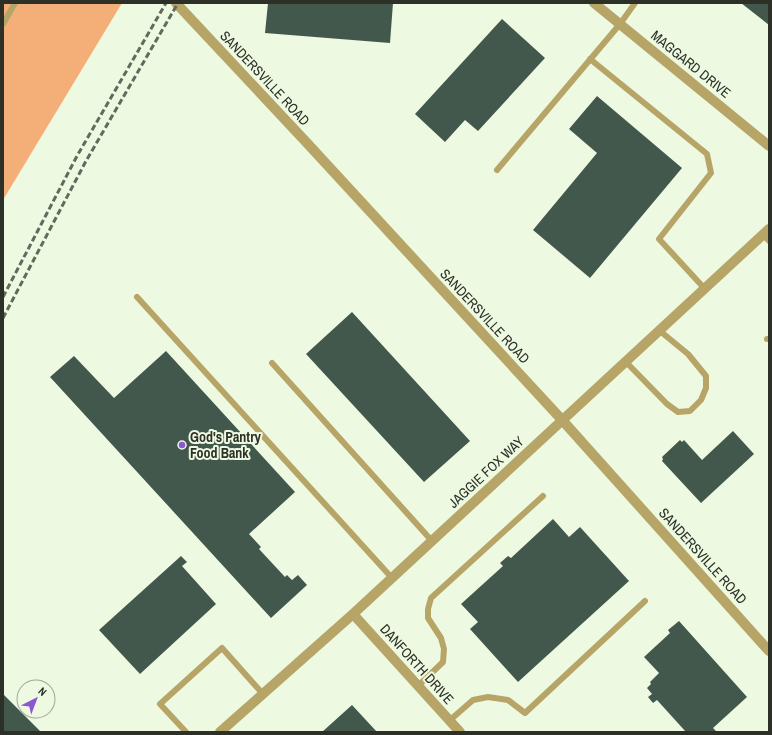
<svg xmlns="http://www.w3.org/2000/svg" width="772" height="735" font-family="'Archivo Narrow',sans-serif">
	<style>
		.green { fill: #f4af78 }
		.building { fill: #43584d }
		.lines { fill: none; stroke-linecap: round; stroke-linejoin: round }
		.service { stroke: #b7a567; stroke-width: 6 }
		.minor { stroke: #b7a567; stroke-width: 10 }
		.tertiary { stroke: #b7a567; stroke-width: 10 }
		.rail { stroke: #63695c; stroke-width: 3; stroke-dasharray: 6 3; stroke-linecap: butt }
		.poi-dot { fill: #8a59d1; stroke: #eef9e2; stroke-width: 1.5 }
		.labels { text-anchor: middle; dominant-baseline: central; stroke-width: 4; stroke-linejoin: round; paint-order: stroke }
		.street-label { font-size: 14px; fill: #2c3027; stroke: #eef9e2 }
		.poi-label { font-size: 14px; font-weight: bold; fill: #2c3027; stroke: #eef9e2; text-anchor: start }
	</style>
	<rect width="100%" height="100%" fill="#eef9e2"/>
	<path class="green" d="M3 3H122L3 200Z"/>
	<path class="building" d="M268 3H393L390 43 265 33Z
		M741 3H769V25Z
		M502 19 545 58 478 131 465 120 445 142 415 114Z
		M597 96 682 168 590 278 533 230 597 153 569 129Z
		M352 312 470 441 424 482 306 354Z
		M166 351 295 492 249 534 261 547 259 549 285 577 287 575 292 580 298 575 307 585 271 618 50 377 74 356 114 398Z
		M733 431 754 454 701 503 662 461 663 459 662 457 680 440 682 442 684 440 702 460Z
		M553 519 569 537 580 527 629 581 518 682 470 629 478 622 461 604 503 566 500 563 508 556 511 558Z
		M181 556 187 562 182 566 216 604 140 674 99 630Z
		M679 621 747 697 713 728 717 732H686L657 700 653 703 648 697 652 694 647 688 651 684 650 682 659 673 644 657 670 633 668 630Z
		M3 694 41 732H3Z
		M352 705 377 732H322Z"/>
	<g class="lines">
		<path class="service" d="M3 24 15 3
			M590 59 707 154 711 173 659 239 705 289
			M497 170 620 24 635 3
			M763 235 769 241
			M137 297 392 578
			M767 339H769
			M626 362 667 404 678 412 690 411 701 400 706 388V376L688 354 660 331
			M272 363 432 541
			M418 686 443 662 444 649 441 638 428 618V609L431 598 543 496
			M449 721 473 700 488 697 508 700 525 713 645 601
			M186 732 160 704 222 648 263 694"/>
		<path class="minor" d="M594 3 769 146
			M353 614 460 732
			M220 732 353 614 769 229"/>
		<path class="tertiary" d="M176 3 307 143 563 421 769 651"/>
		<path class="rail" d="M3 297 77 156 166 3
			M3 318 86 161 178 3"/>
	</g>
	<circle class="poi-dot" cx="182" cy="445" r="4"/>
	<g class="labels">
		<g class="street-label">
			<text transform="translate(691 64) rotate(39)">MAGGARD DRIVE</text>
			<text transform="translate(265 78) rotate(47)">SANDERSVILLE ROAD</text>
			<text transform="translate(485 316) rotate(47)">SANDERSVILLE ROAD</text>
			<text transform="translate(486 472) rotate(-43)">JAGGIE FOX WAY</text>
			<text transform="translate(703 556) rotate(48)">SANDERSVILLE ROAD</text>
			<text transform="translate(417 664) rotate(48)">DANFORTH DRIVE</text>
		</g>
		<g class="poi-label">
			<text x="190" y="437">God's Pantry<tspan x="190" dy="16">Food Bank</tspan></text>
		</g>
	</g>
	<rect width="772" height="735" fill="none" stroke="#2c3027" stroke-width="8"/>
	<g transform="translate(36 699) rotate(42)"><circle r="19" fill="#eef9e2" stroke="#a0a997"/>
	<path d="M0-3L7 15L0 10L-7 15Z" fill="#8a59d1"/>
	<text y="-6" font-size="11" font-weight="bold" text-anchor="middle" fill="#2c3027">N</text>
	</g>
</svg>
